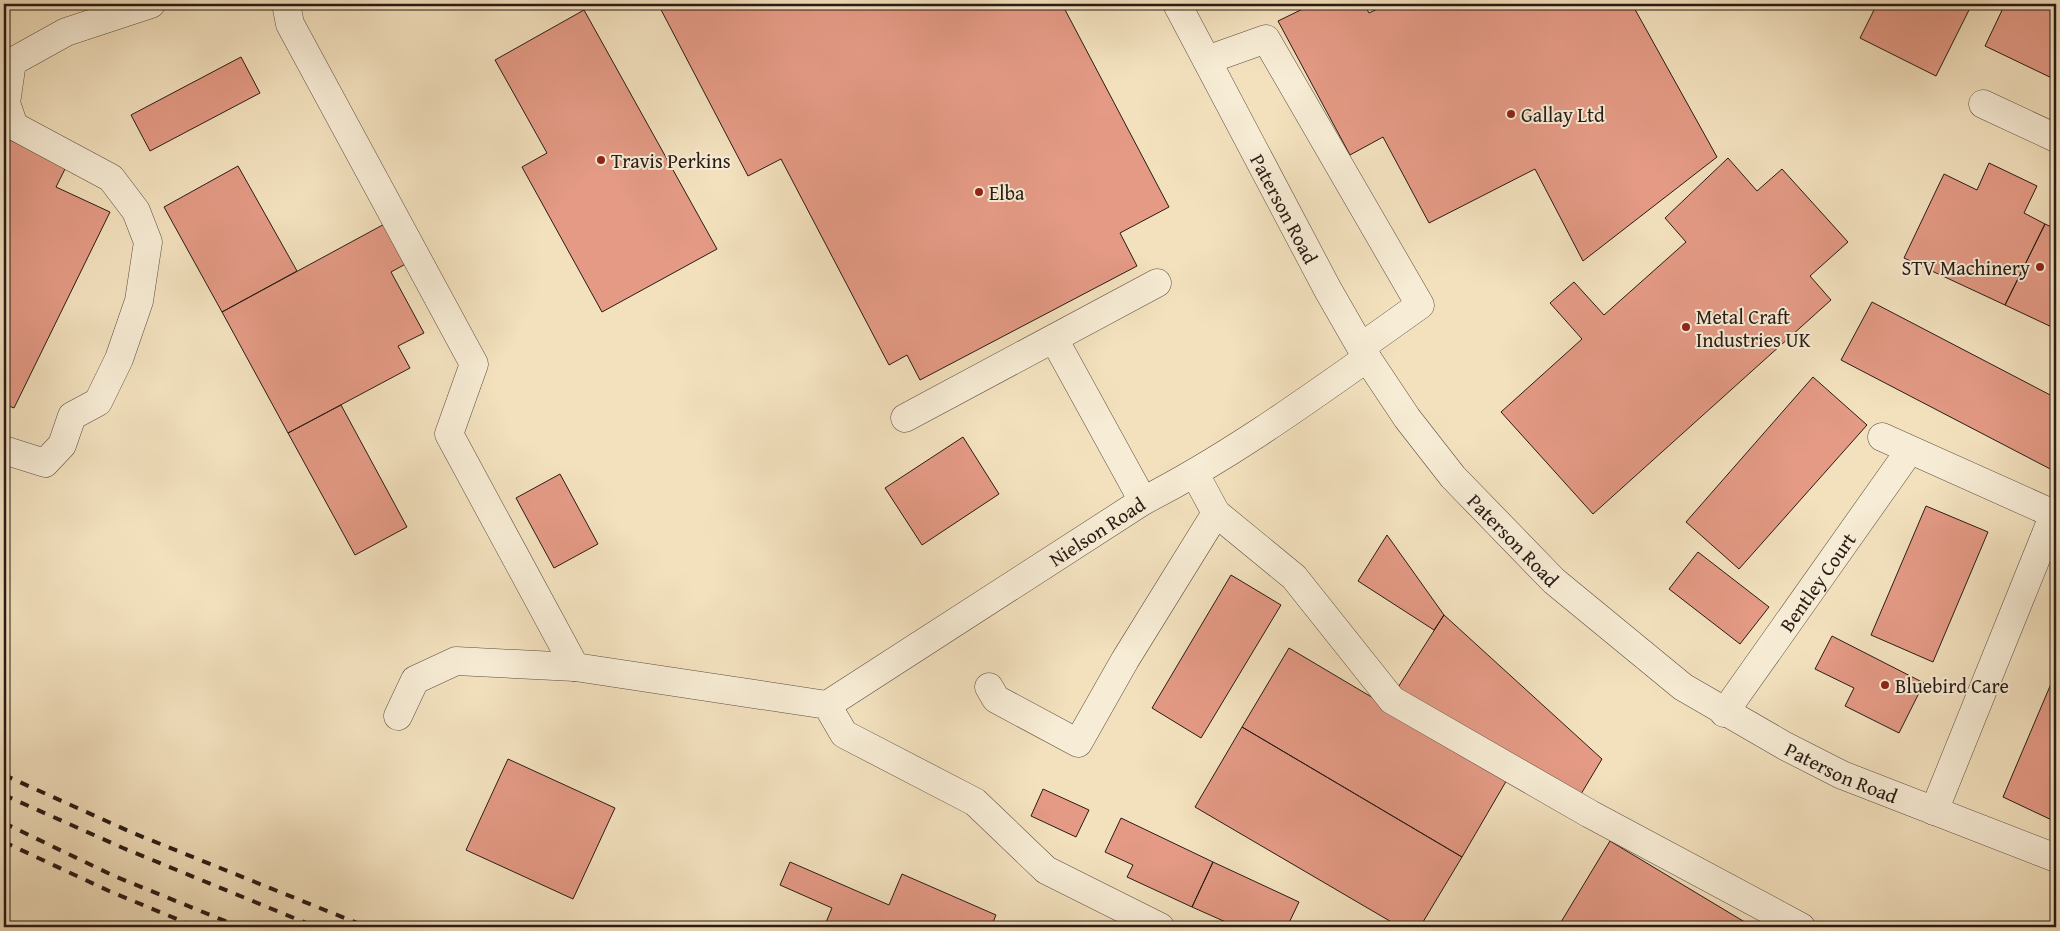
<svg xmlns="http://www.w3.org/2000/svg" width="2060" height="931" font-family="'Gentium Book Plus',serif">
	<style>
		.building { fill: #e49a85; stroke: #291b15 }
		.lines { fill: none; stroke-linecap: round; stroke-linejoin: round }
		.minor-casing { stroke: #5c4c3f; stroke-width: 29 }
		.minor { stroke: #f7ecd5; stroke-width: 28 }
		.rail { stroke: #291b15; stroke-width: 4; stroke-dasharray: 9 9; stroke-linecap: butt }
		.poi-dot { fill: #8f2418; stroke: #f7ecd5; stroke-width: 2 }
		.labels { text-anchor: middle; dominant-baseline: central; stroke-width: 4; stroke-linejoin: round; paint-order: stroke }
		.poi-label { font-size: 20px; fill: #291b15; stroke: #f7ecd5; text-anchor: start }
		.street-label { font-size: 20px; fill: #291b15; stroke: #f7ecd5 }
	</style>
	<rect width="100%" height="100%" fill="#f3e1be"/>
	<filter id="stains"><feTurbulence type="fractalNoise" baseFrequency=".004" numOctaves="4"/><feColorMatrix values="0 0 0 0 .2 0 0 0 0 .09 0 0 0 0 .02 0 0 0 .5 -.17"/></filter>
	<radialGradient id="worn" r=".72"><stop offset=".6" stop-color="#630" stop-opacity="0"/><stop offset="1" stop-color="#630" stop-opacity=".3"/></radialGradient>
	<path class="building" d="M658 4H1062L1169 207 1120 233 1137 266 920 380 907 355 889 365 781 159 748 176Z
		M1313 4H1364L1369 13 1388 4H1632L1717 157 1583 261 1535 169 1429 223 1383 137 1350 155 1278 21Z
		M1877 4H1972L1936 76 1860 38Z
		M2005 4H2056V80L1985 46Z
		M584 10 717 249 602 312 522 167 547 153 495 60Z
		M241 57 260 93 150 151 131 115Z
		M4 137 66 167 56 187 110 212 14 408 4 404Z
		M1728 158 1757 191 1782 169 1848 242 1810 276 1831 300 1593 514 1501 412 1582 339 1550 303 1574 282 1604 315 1686 242 1665 218Z
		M1989 163 2037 186 2024 213 2045 224 2005 305 1904 258 1944 174 1977 190Z
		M238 166 297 271 222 312 164 207Z
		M390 221 411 261 391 272 424 333 398 346 410 368 288 433 222 312Z
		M2045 224 2056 229V329L2005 305Z
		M1872 302 2056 398V472L1841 360Z
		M1813 377 1867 425 1739 569 1686 522Z
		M341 405 407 527 355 555 288 433Z
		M963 437 999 494 922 545 885 488Z
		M560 474 598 544 554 568 516 498Z
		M1926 506 1988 532 1933 662 1871 635Z
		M1387 535 1444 615 1434 630 1358 581Z
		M1698 552 1769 607 1740 644 1669 589Z
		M1231 575 1281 605 1201 738 1152 708Z
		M1444 615 1602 759 1578 799 1395 692Z
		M1832 636 1924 683 1899 733 1845 706 1854 688 1815 669Z
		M1289 648 1508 778 1462 857 1242 727Z
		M2056 672V822L2003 797Z
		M1242 727 1462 857 1420 927H1400L1195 807Z
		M508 759 615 808 573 899 466 850Z
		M1043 789 1089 810 1076 837 1031 816Z
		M1121 818 1213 862 1192 907 1127 877 1133 865 1105 852Z
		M1610 841 1753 927H1558Z
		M790 862 889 905 902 874 996 915 991 927H824L832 908 780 885Z
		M1213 862 1299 902 1287 927H1237L1192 907Z"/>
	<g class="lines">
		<g class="minor-casing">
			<g id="minor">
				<path d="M286 4 290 24 474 364 449 434 575 667"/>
				<path id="s1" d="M1177 4 1328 290 1367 358 1407 418 1453 477 1554 581 1683 687 1785 746 1842 775 2056 858"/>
				<path d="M1207 60 1266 39 1420 305 1361 347"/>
				<path d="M1983 104 2056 138"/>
				<path d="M1054 339 1143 501"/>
				<path d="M905 418 1157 283"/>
				<path d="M1882 437 2056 515"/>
				<path d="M4 450 45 463 62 445 72 416 98 402 119 359 139 301 148 242 136 211 111 178 14 126 6 103 12 62 66 32 151 4"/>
				<path d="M1195 474 1216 513 1294 577 1392 700 1590 814 1801 927"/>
				<path d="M989 687 996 699 1078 743 1125 660 1216 513"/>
				<path id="s2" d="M827 705 1143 501C1223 460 1295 409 1367 358"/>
				<path id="s3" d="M1724 713 1910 450"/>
				<path d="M398 716 415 680 456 661 575 667 827 705 844 734 975 802 1046 870 1160 927"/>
				<path d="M1934 811 2054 514"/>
			</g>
		</g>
		<use href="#minor" class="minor"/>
		<path class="rail" d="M4 775 133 833 367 927
			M4 795 123 848 316 927
			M4 823 114 876 240 927
			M4 842 109 891 196 927"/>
	</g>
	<g class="poi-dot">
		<circle cx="1511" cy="114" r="5"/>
		<circle cx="601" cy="160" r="5"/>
		<circle cx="979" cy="192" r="5"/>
		<circle cx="2040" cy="267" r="5"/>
		<circle cx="1686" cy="327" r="5"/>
		<circle cx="1885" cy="685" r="5"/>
	</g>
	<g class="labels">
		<g class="poi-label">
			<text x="1521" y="114">Gallay Ltd</text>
			<text x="611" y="160">Travis Perkins</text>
			<text x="989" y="192">Elba</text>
			<text x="2030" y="267" text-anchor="end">STV Machinery</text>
			<text x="1696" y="316">Metal Craft<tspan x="1696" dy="23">Industries UK</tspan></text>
			<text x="1895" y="685">Bluebird Care</text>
		</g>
		<g class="street-label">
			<text stroke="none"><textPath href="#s1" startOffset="231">Paterson Road</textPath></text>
			<text stroke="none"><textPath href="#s2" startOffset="321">Nielson Road</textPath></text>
			<text stroke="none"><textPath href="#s1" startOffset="636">Paterson Road</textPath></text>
			<text stroke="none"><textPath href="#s3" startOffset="161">Bentley Court</textPath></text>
			<text stroke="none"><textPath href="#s1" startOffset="1041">Paterson Road</textPath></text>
		</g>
	</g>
	<rect width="2060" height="931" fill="none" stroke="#f3e1be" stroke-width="20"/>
	<rect x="5" y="5" width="2050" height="921" fill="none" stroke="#291b15" stroke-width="2.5"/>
	<rect x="10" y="10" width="2040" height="911" fill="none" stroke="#291b15"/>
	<rect width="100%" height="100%" filter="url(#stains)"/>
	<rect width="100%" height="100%" fill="url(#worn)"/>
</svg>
